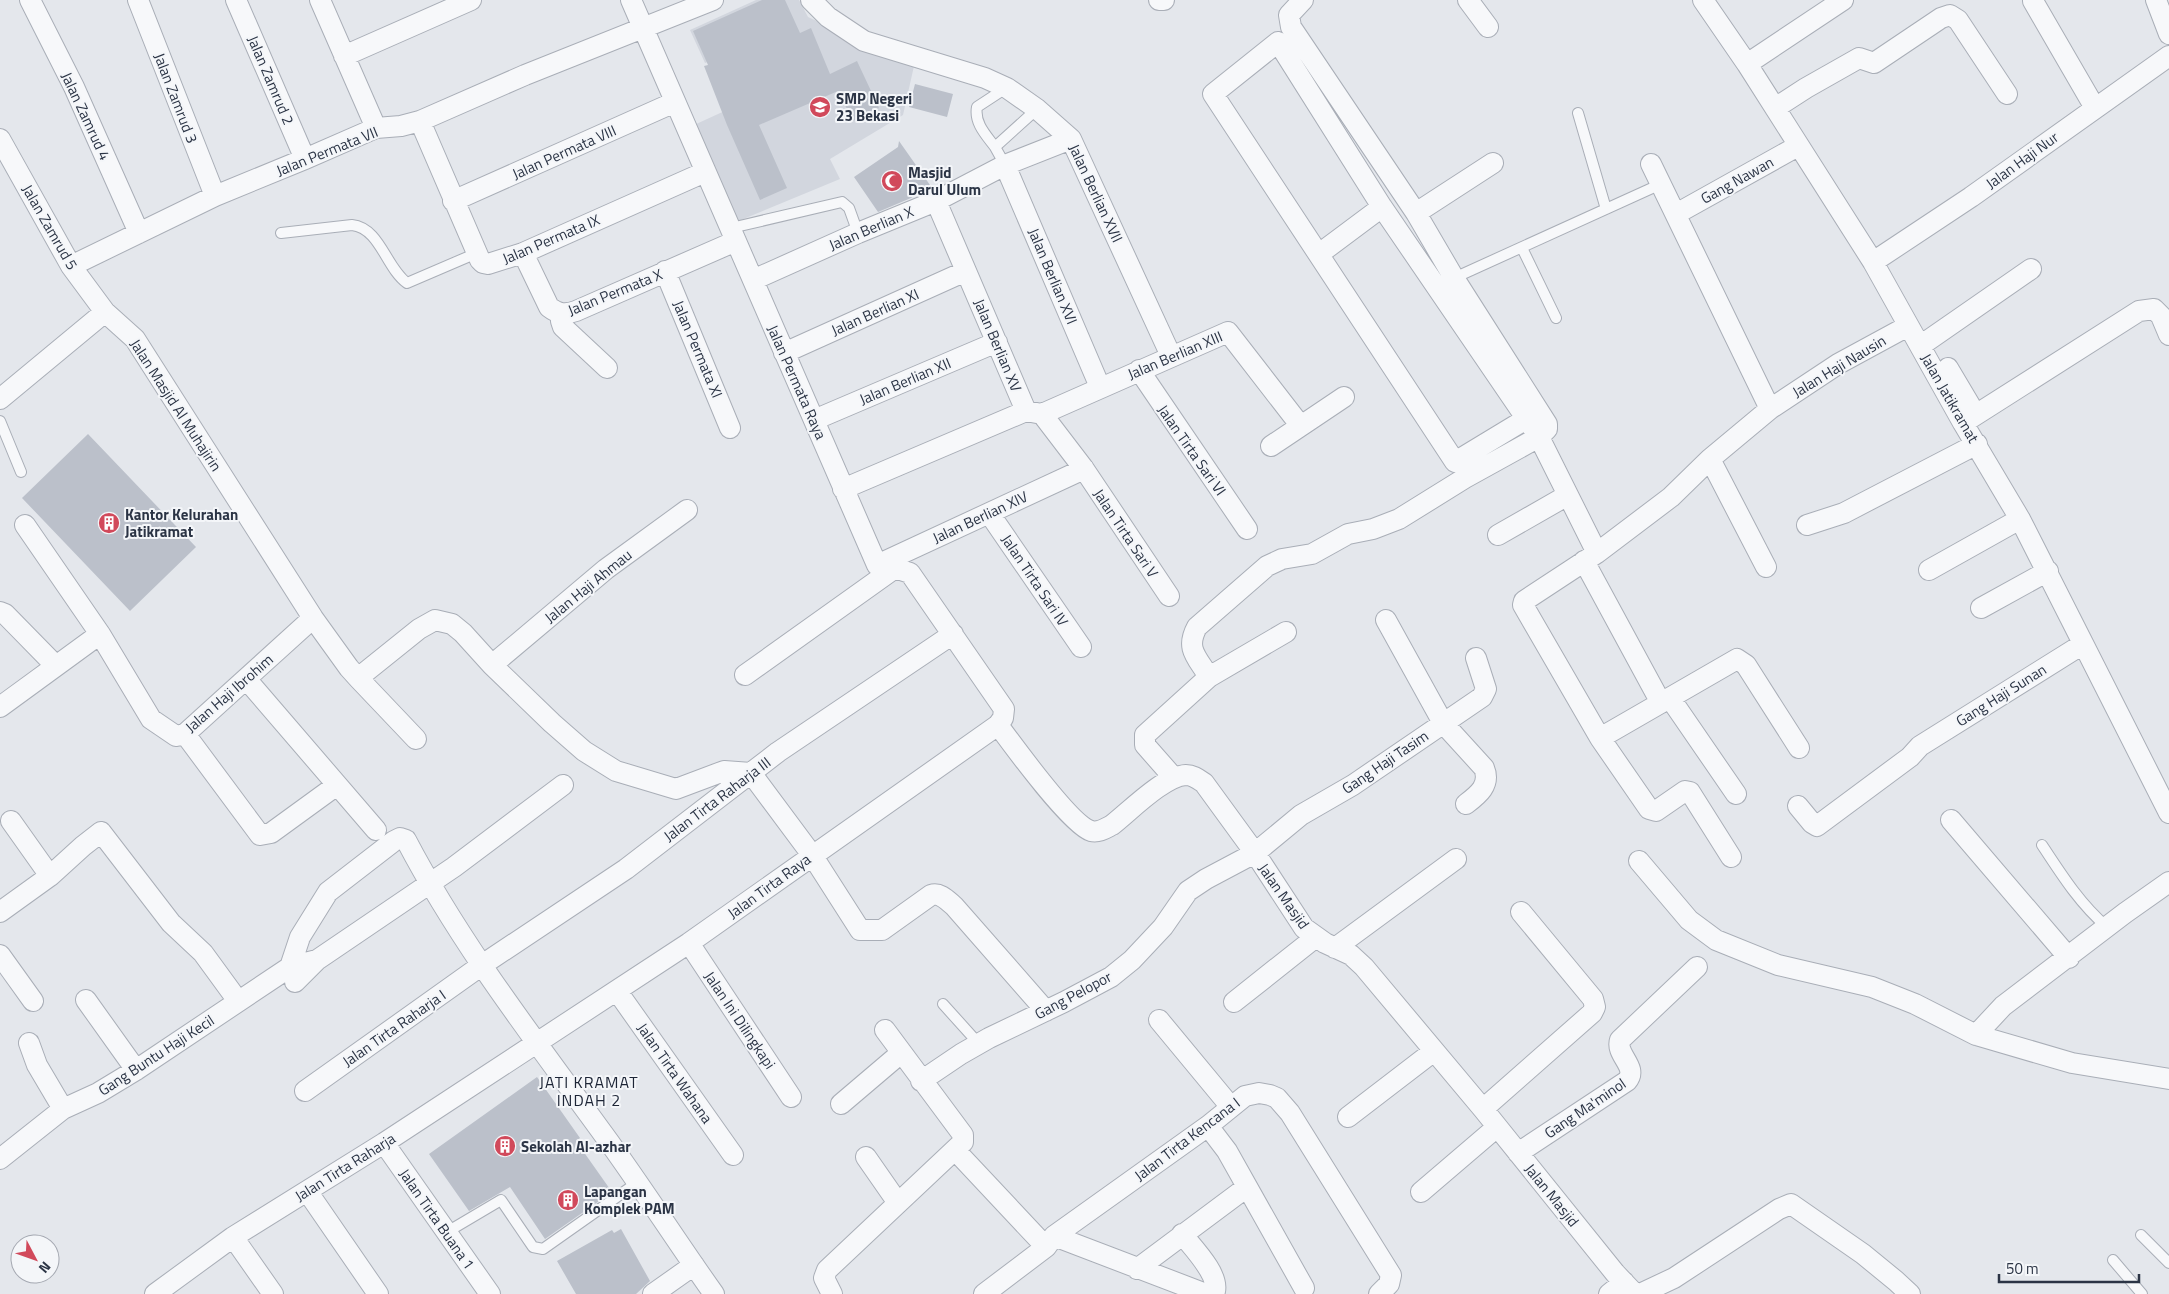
<svg xmlns="http://www.w3.org/2000/svg" width="2169" height="1294" font-family="'Titillium Web',sans-serif">
	<style>
		.built { fill: #d2d6de }
		.building { fill: #bbc0ca }
		.lines { fill: none; stroke-linecap: round; stroke-linejoin: round }
		.lane-casing { stroke: #a9aeb7; stroke-width: 12 }
		.street-casing { stroke: #a9aeb7; stroke-width: 22 }
		.lane { stroke: #f7f8fa; stroke-width: 10 }
		.street { stroke: #f7f8fa; stroke-width: 20 }
		.labels { text-anchor: middle; dominant-baseline: central; stroke-width: 4; stroke-linejoin: round; paint-order: stroke }
		.street-label { font-size: 15px; fill: #2b3445; stroke: #f4f6f9 }
		.poi-label { font-size: 15px; font-weight: bold; fill: #2b3445; stroke: #f4f6f9; text-anchor: start }
		.neighbourhood-label { font-size: 16px; letter-spacing: 1px; fill: #1d2536; stroke: #f4f6f9 }
	</style>
	<rect width="100%" height="100%" fill="#e4e7ec"/>
	<path class="built" d="M756 0H799L808 17 914 66 903 115 830 159 840 179 736 222 694 125 753 98 733 51 705 63 690 30Z"/>
	<path class="building" d="M762 0H785L800 33 811 28 830 74 857 61 879 108 853 121 838 91 759 125 787 188 760 200 727 125 704 66 708 65 693 31Z
		M915 84 953 94 947 117 909 107Z
		M899 141 930 185 911 198 878 212 854 177 898 147Z
		M88 434 196 547 130 611 22 498Z
		M537 1077 580 1138 576 1141 612 1192 545 1239 510 1187 469 1211 429 1154Z
		M621 1229 650 1281 636 1294H576L557 1261 612 1230 614 1233Z"/>
	<g class="lines">
		<g class="lane-casing">
			<path id="lane" d="M1578 113 1606 209
				M995 147C986 135 974 123 977 107L1006 88
				M1005 165 995 147 1037 109
				M731 228 842 202 849 208 858 233
				M281 233 352 225C380 228 386 268 407 283L477 253
				M1522 248 1556 318
				M1454 278 1661 184
				M0 421 21 472
				M2042 845C2061 874 2080 904 2107 927
				M943 1004 979 1044
				M447 1232 501 1200 533 1247 543 1249 638 1182
				M2141 1235 2169 1263
				M2113 1260 2142 1294"/>
		</g>
		<g class="street-casing">
			<path id="street" d="M30 0 74 87 139 233
				M138 0 215 196
				M236 0 305 159
				M320 0 376 128
				M811 0 828 17 864 41 985 78 1007 88 1037 109 1071 139 1171 356
				M1159 0H1164
				M1468 0 1488 27
				M1703 0 1747 64 1873 262 1963 423 2020 519 2169 813
				M2156 0 2169 34
				M2033 1 2095 108
				M344 56 471 0
				M1747 64 1843 0
				M1775 108 1806 88 1859 58 1874 63 1941 18 1950 15 1958 20 2007 94
				M420 121 480 260 483 263 488 264 523 253 705 172
				M0 139 71 266 105 312 135 339 313 618 349 668 358 678 419 629 435 620 452 624 463 633 492 665 552 723 584 751 616 771 676 789 724 771 751 773 812 855 860 930H882L931 895C940 892 947 900 954 906L1046 1011
				M1651 164 1770 409
				M1005 165 1100 387
				M453 201 675 102
				M936 201 1026 411 1042 414 1084 469 1169 596
				M1416 213 1493 163
				M1676 214 1798 146
				M523 253 549 307C558 314 565 315 576 311L736 241
				M1319 254 1382 207
				M1873 262 1971 197 2169 56
				M71 266 215 196 305 159 376 128 401 126 420 121 525 75 713 0
				M665 271 730 428
				M753 280 858 233 936 201 1005 165 1071 139
				M562 314 561 321 563 327 607 368
				M1920 346 2031 269
				M784 353 966 271
				M1948 368 1970 405
				M1139 370 1247 529
				M0 399 105 312
				M1042 414 1228 332 1300 425
				M1526 419 1455 462 1213 94 1278 42 1382 207 1539 437 1597 553
				M814 420 997 342
				M1963 423 2139 311 2154 309 2161 316 2169 335
				M1271 446 1344 397
				M1710 459 1766 567
				M843 489 1026 411
				M989 513 1081 647
				M25 525 100 634
				M1807 525 1844 513 1977 444
				M1498 535 1568 495
				M1584 561 1661 703
				M877 565 1084 469
				M1929 570 2020 519
				M1981 608 2048 571
				M0 612 5 614 55 665
				M1386 620 1443 723 1484 768C1491 785 1478 795 1466 804
				M492 665 606 569 687 510
				M745 675 895 568
				M1209 677 1286 632
				M358 678 416 739
				M247 680 376 830
				M1670 698 1736 794
				M0 707 100 634 151 719 176 736 185 734 313 618
				M998 725C1012 744 1071 825 1091 831 1099 833 1106 828 1112 825 1130 811 1164 776 1186 775 1193 775 1198 779 1204 783L1255 853 1304 928 1325 943 1351 955 1364 967 1483 1109 1615 1273 1635 1294
				M185 734 260 835 271 833 337 785
				M1600 738 1737 659 1746 665 1799 748
				M1174 778 1145 745V735L1209 677C1197 657 1185 649 1197 627L1267 566 1282 559 1312 554 1348 534 1373 529 1399 519 1465 478 1539 437 1547 429V424L1454 278 1416 213 1291 27 1289 15 1303 0
				M1798 806 1812 823 1817 826 1910 757 1920 746 2083 644
				M1951 820 2069 958
				M11 821 50 876
				M1731 857 1690 792 1685 791 1656 811 1649 809 1600 738 1523 605 1524 601 1597 553 1671 497 1710 459 1770 409 1838 364 1908 326
				M1639 861 1689 920 1716 940 1778 965 1872 987 1915 1004 1976 1035 2003 1006 2125 913 2169 882
				M0 912 50 876 83 846 101 832 171 923 203 953 238 1001
				M689 943 791 1097
				M1335 948 1456 859
				M0 955 33 1001
				M290 967 300 937 328 892 394 841 400 838 406 840C461 945 535 1040 604 1135 642 1187 677 1242 714 1294
				M295 982 317 960 454 867 563 785
				M617 991 733 1155
				M86 1000 136 1070
				M1234 1002 1316 937
				M1159 1020 1231 1107
				M1976 1035 2072 1063 2169 1079
				M29 1043 37 1065 63 1109
				M921 1081 961 1054 989 1038 1064 1002 1111 977 1132 960 1163 927 1188 891 1206 879 1255 853 1301 815 1353 785 1482 697 1486 689 1476 658
				M305 1091 482 965 626 869 778 752 953 634
				M841 1104 901 1053
				M1483 1109 1592 1013 1595 1007 1593 999 1521 912
				M1348 1117 1434 1051
				M1208 1126 1227 1151 1304 1288
				M384 1143 490 1294
				M955 1150 1046 1247
				M1518 1153 1627 1081C1639 1067 1615 1055 1620 1040L1697 967
				M866 1157 898 1203
				M0 1159 63 1109 98 1093 136 1070 290 967 317 960
				M307 1191 378 1294
				M1421 1192 1497 1127
				M1182 1234C1193 1248 1219 1274 1215 1291L1211 1294
				M1054 1236 1206 1294
				M233 1237 273 1294
				M1137 1269 1247 1187
				M155 1294 233 1237 384 1143 689 943 998 725 1003 718 1004 709 910 573 895 568 877 565 631 0
				M653 1294 694 1265
				M832 1294 824 1278 827 1270 963 1142V1135L885 1030
				M984 1294 1046 1247 1054 1236 1208 1126 1245 1096 1259 1093 1270 1095 1277 1098 1290 1113 1391 1275 1389 1284 1379 1294
				M1609 1294 1624 1282
				M1640 1294 1674 1278 1779 1209 1791 1204 1863 1254 1896 1281 1910 1294"/>
		</g>
		<use href="#lane" class="lane"/>
		<use href="#street" class="street"/>
	</g>
	<defs>
		<g id="school-disc" transform="scale(1.125)"><circle r="9.5" fill="#d1495b" stroke="#f4f6f9"/><path d="M0-5L7-2L0 1L-7-2ZM-4 1L0 2.5L4 1V4Q0 6-4 4Z" fill="#fff"/></g>
		<g id="mosque-disc" transform="scale(1.125)"><circle r="9.5" fill="#d1495b" stroke="#f4f6f9"/><path d="M3.5-4.9A6 6 0 1 0 3.5 4.9A5 5 0 1 1 3.5-4.9Z" fill="#fff"/></g>
		<g id="building-disc" transform="scale(1.125)"><circle r="9.5" fill="#d1495b" stroke="#f4f6f9"/><path d="M-4-6H4V6H1V3H-1V6H-4ZM-2.5-4.3h1.7v1.8h-1.7ZM.8-4.3h1.7v1.8H.8ZM-2.5-1h1.7V.8h-1.7ZM.8-1h1.7V.8H.8Z" fill="#fff"/></g>
	</defs>
	<g fill-rule="evenodd">
		<use href="#school-disc" x="820" y="107"/>
		<use href="#mosque-disc" x="892" y="181"/>
		<use href="#building-disc" x="109" y="523"/>
		<use href="#building-disc" x="505" y="1146"/>
		<use href="#building-disc" x="568" y="1200"/>
	</g>
	<g class="labels">
		<g class="street-label">
			<text transform="translate(271 80) rotate(67)">Jalan Zamrud 2</text>
			<text transform="translate(176 98) rotate(69)">Jalan Zamrud 3</text>
			<text transform="translate(86 116) rotate(65)">Jalan Zamrud 4</text>
			<text transform="translate(327 151) rotate(-22)">Jalan Permata VII</text>
			<text transform="translate(564 152) rotate(-24)">Jalan Permata VIII</text>
			<text transform="translate(2022 160) rotate(-36)">Jalan Haji Nur</text>
			<text transform="translate(1737 180) rotate(-29)">Gang Nawan</text>
			<text transform="translate(1096 193) rotate(65)">Jalan Berlian XVII</text>
			<text transform="translate(50 227) rotate(60)">Jalan Zamrud 5</text>
			<text transform="translate(871 228) rotate(-23)">Jalan Berlian X</text>
			<text transform="translate(551 239) rotate(-23)">Jalan Permata IX</text>
			<text transform="translate(1053 276) rotate(67)">Jalan Berlian XVI</text>
			<text transform="translate(615 292) rotate(-22)">Jalan Permata X</text>
			<text transform="translate(875 312) rotate(-24)">Jalan Berlian XI</text>
			<text transform="translate(998 345) rotate(67)">Jalan Berlian XV</text>
			<text transform="translate(698 349) rotate(67)">Jalan Permata XI</text>
			<text transform="translate(1175 355) rotate(-23)">Jalan Berlian XIII</text>
			<text transform="translate(1839 366) rotate(-31)">Jalan Haji Nausin</text>
			<text transform="translate(905 381) rotate(-23)">Jalan Berlian XII</text>
			<text transform="translate(797 382) rotate(66)">Jalan Permata Raya</text>
			<text transform="translate(1950 398) rotate(60)">Jalan Jatikramat</text>
			<text transform="translate(176 405) rotate(57)">Jalan Masjid Al Muhajirin</text>
			<text transform="translate(1192 450) rotate(55)">Jalan Tirta Sari VI</text>
			<text transform="translate(980 517) rotate(-25)">Jalan Berlian XIV</text>
			<text transform="translate(1126 533) rotate(56)">Jalan Tirta Sari V</text>
			<text transform="translate(1035 580) rotate(56)">Jalan Tirta Sari IV</text>
			<text transform="translate(588 586) rotate(-39)">Jalan Haji Ahmau</text>
			<text transform="translate(229 693) rotate(-41)">Jalan Haji Ibrohim</text>
			<text transform="translate(2001 695) rotate(-32)">Gang Haji Sunan</text>
			<text transform="translate(1385 762) rotate(-34)">Gang Haji Tasim</text>
			<text transform="translate(717 799) rotate(-37)">Jalan Tirta Raharja III</text>
			<text transform="translate(769 886) rotate(-36)">Jalan Tirta Raya</text>
			<text transform="translate(1284 896) rotate(55)">Jalan Masjid</text>
			<text transform="translate(1073 995) rotate(-28)">Gang Pelopor</text>
			<text transform="translate(740 1020) rotate(56)">Jalan Ini Dilingkapi</text>
			<text transform="translate(394 1028) rotate(-35)">Jalan Tirta Raharja I</text>
			<text transform="translate(156 1055) rotate(-33)">Gang Buntu Haji Kecil</text>
			<text transform="translate(675 1073) rotate(55)">Jalan Tirta Wahana</text>
			<text transform="translate(1585 1108) rotate(-34)">Gang Ma'minol</text>
			<text transform="translate(1187 1139) rotate(-37)">Jalan Tirta Kencana I</text>
			<text transform="translate(345 1167) rotate(-32)">Jalan Tirta Raharja</text>
			<text transform="translate(1552 1195) rotate(51)">Jalan Masjid</text>
			<text transform="translate(437 1219) rotate(55)">Jalan Tirta Buana 1</text>
		</g>
		<g class="poi-label">
			<text x="836" y="98">SMP Negeri<tspan x="836" dy="17">23 Bekasi</tspan></text>
			<text x="908" y="172">Masjid<tspan x="908" dy="17">Darul Ulum</tspan></text>
			<text x="125" y="514">Kantor Kelurahan<tspan x="125" dy="17">Jatikramat</tspan></text>
			<text x="521" y="1146">Sekolah Al-azhar</text>
			<text x="584" y="1191">Lapangan<tspan x="584" dy="17">Komplek PAM</tspan></text>
		</g>
		<g class="neighbourhood-label">
			<text x="589" y="1082">JATI KRAMAT<tspan x="589" dy="18">INDAH 2</tspan></text>
		</g>
	</g>
	<g transform="translate(35 1259) rotate(131)"><circle r="24" fill="#f4f6f9" stroke="#a4a8b1"/>
	<path d="M0-4L9 19L0 12L-9 19Z" fill="#d1495b"/>
	<text y="-8" font-size="14" font-weight="bold" text-anchor="middle" fill="#2b3445">N</text>
	</g>
	<path d="M1999 1274v8h140v-8" fill="none" stroke="#2b3445" stroke-width="2.5"/>
	<text x="2006" y="1274" font-size="15" fill="#2b3445" stroke="#f4f6f9" stroke-width="4" paint-order="stroke">50 m</text>
</svg>
